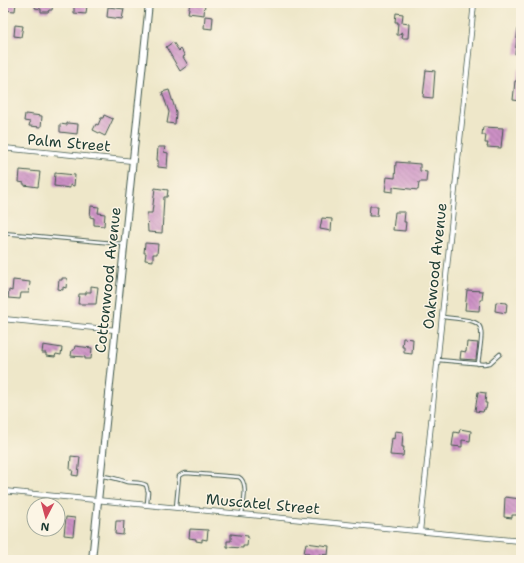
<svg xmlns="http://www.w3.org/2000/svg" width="524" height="563" font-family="'Shantell Sans',sans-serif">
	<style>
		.building { fill: url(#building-back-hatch) }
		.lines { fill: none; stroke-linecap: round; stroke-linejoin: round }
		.lane-casing { stroke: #3e564a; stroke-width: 4.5 }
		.street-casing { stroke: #3e564a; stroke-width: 6 }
		.secondary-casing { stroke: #3e564a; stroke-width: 8 }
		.lane { stroke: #fff; stroke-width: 2.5 }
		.street { stroke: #fff; stroke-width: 4.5 }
		.secondary { stroke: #fff; stroke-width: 6 }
		.labels { text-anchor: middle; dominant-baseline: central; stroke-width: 3; stroke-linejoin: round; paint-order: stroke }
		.street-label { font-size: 15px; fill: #1f3d34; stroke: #fcf5e5 }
	</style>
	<defs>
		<pattern id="building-back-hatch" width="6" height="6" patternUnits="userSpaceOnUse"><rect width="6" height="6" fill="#cc90c5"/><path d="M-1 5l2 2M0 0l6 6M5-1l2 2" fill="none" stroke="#a577a1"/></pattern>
	</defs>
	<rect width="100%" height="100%" fill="#fcf5e5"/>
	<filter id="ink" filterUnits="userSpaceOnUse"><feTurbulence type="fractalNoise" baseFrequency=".025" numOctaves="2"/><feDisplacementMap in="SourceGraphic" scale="8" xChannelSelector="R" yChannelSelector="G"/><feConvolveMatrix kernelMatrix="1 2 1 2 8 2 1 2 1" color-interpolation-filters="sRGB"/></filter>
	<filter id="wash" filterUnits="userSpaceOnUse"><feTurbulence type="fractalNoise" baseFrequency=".012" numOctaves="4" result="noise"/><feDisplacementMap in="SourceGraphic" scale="16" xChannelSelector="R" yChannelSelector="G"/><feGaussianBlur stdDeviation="0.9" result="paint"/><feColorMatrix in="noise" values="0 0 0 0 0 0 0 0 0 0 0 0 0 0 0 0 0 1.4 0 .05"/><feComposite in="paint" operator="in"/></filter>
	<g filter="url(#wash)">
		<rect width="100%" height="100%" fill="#eee7c9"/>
		<g id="blocks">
			<path class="building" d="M3 3H16L15 11 3 10Z
				M36 3H53L52 10H49L48 12H41V9L35 8Z
				M190 3H205L204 15 188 13Z
				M74 4 87 5 86 14 74 13Z
				M108 7 124 9 122 19 107 17Z
				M396 13 403 14 402 23 409 24 408 38H402L403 33 401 32 400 35H397L398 22H395Z
				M205 16 213 17 212 29 204 28Z
				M15 25 23 26 21 37 14 36Z
				M518 29H521V54H515Z
				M173 42 179 51 181 49 185 56 183 57 188 65 180 71 166 47Z
				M518 69H521V101L513 100 515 81H517Z
				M426 70 435 71 433 98 423 97Z
				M169 90 176 112 175 124 167 123 169 112 162 92Z
				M25 114 42 116 41 127 29 126 30 122 24 121Z
				M104 115 113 119 105 136 93 130 96 124 98 125 101 118H103Z
				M67 123 78 124 77 134 60 132V124L67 125Z
				M483 127 503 128 501 148 487 147 488 143H485L486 135H482Z
				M158 147H165L164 152 168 153 167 168 158 167V160H157Z
				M396 162 420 164V171L427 172 426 182H419L418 190 393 187V192L385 191 387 177 395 178Z
				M20 170 40 172 38 187 24 185V183L19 182Z
				M55 173 75 175 74 186 70 185V188L54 186Z
				M155 188 168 190 167 197H164L162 233 148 232 147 213H152Z
				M91 206 99 207 98 213 105 214 104 226 94 225V218L90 217Z
				M370 206H378L377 216H369Z
				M395 212H405L404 222H406L405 231 393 230Z
				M322 218 332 219 331 231 320 229Z
				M145 243 158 244 157 254H153V261L145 260 146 253H144Z
				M62 278H67L66 288 63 287V290L58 289 59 280H62Z
				M13 280 30 282 29 293H21L20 299 8 298 9 290 12 291Z
				M91 286 98 287 96 304H78L79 294H86V292H91Z
				M467 290 483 291 482 300H480L479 311 465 310Z
				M496 302 507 303 506 313 495 311Z
				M403 338 413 339 412 354 404 353V347H402Z
				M467 342 478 343 476 360 460 359 461 351 466 352Z
				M43 345 62 348 61 355 56 354 55 357 46 356V353H42Z
				M75 346 92 348 91 359H85V357L71 356 72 350H74Z
				M478 392 486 393 485 403H487L486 409H484L483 412 475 411Z
				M460 429 471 431 470 441 462 440V447L452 446 454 432 459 433Z
				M395 431 403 432 402 447H404L403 456 390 455 392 438 394 439Z
				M71 456 80 457 78 476 72 475 73 470H70Z
				M505 497 521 499V513H520L519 515H512V518L504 517Z
				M66 517 75 518 73 536 64 535Z
				M116 521H124L123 535 115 534Z
				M190 529 208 530 207 540 202 539V542L196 541V539L189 538Z
				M231 534 248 536 247 546H243V548L227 547V541H231Z
				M306 543 329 546 328 555 319 554 318 556 309 555V553H304Z"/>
		</g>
	</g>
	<g filter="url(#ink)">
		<use href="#blocks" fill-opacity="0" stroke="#3e564a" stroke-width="1"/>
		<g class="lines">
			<g class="lane-casing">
				<path id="lane" d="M3 233 124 244
					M442 317C487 322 484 319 478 364
					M438 360 484 364 490 363 500 354
					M102 476C111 477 118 479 127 482 134 483 140 482 146 485L148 492 147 504
					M176 507 179 476 182 474 186 473 239 477C249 482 243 505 242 514"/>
			</g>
			<g class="street-casing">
				<path id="street" d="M3 148 133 161
					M3 319 116 330
					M3 491 521 541
					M420 531 474 3"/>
			</g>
			<g class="secondary-casing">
				<path id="secondary" d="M92 560 149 3"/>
			</g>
			<use href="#lane" class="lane"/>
			<use href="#street" class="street"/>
			<use href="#secondary" class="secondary"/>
		</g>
	</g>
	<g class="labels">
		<g class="street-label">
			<text transform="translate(69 143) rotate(5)">Palm Street</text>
			<text transform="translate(435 266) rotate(-84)">Oakwood Avenue</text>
			<text transform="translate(108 280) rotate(-84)">Cottonwood Avenue</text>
			<text transform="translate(263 504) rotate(5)">Muscatel Street</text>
		</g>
	</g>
	<rect width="524" height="563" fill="none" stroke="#fcf5e5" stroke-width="16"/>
	<g transform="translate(46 517) rotate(186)"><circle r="19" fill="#fcf5e5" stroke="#a4ab9e"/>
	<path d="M0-3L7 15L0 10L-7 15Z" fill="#d1495b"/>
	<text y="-6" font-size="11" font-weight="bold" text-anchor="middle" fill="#1f3d34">N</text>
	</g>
</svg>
